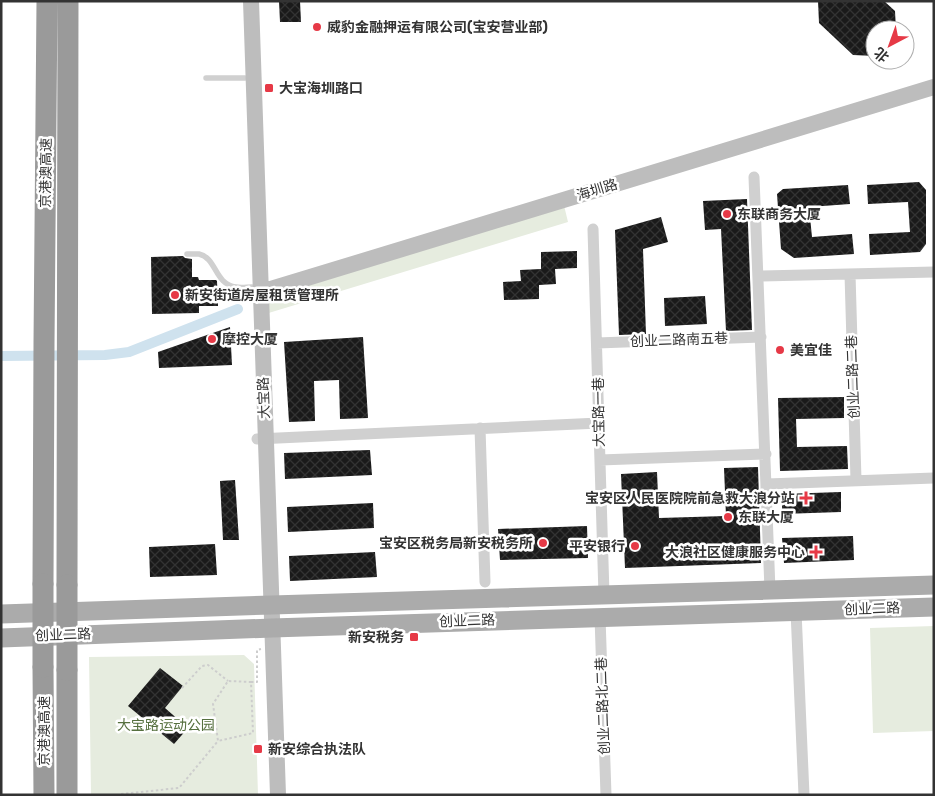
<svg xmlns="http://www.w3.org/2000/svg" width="935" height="796" font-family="Rubik,'Noto Sans SC',sans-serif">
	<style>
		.park { fill: #e6ecdf }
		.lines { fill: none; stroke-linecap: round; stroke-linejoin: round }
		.canal { stroke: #cfe2ee; stroke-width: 10 }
		.building { fill: url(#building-cross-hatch) }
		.path { stroke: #cdcdcd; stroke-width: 2; stroke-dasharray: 2.5 2.5; stroke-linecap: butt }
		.lane { stroke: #d0d0d0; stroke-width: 5.5 }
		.street { stroke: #d0d0d0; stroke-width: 11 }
		.secondary { stroke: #bdbdbd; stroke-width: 16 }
		.primary { stroke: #ababab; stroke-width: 19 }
		.highway { stroke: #9a9a9a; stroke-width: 21 }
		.highway-bridge { stroke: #9a9a9a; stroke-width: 21 }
		.poi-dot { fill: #e63946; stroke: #fff; stroke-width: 2 }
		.labels { text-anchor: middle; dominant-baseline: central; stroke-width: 5; stroke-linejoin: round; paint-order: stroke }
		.poi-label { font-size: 14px; font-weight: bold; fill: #333; stroke: #fff; text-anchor: start }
		.street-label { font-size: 14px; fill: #333; stroke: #fff }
		.park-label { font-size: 14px; fill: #56703f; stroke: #fff }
	</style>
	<defs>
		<pattern id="building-cross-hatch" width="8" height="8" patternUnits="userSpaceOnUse" patternTransform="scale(1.25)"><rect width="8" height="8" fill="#1a1a1a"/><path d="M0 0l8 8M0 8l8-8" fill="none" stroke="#333"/></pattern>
	</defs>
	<rect width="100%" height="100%" fill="#fff"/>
	<path class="park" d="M562 197 568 222 262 315 261 292Z
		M934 626V731L873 733 870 628Z
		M244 655 254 664 258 795H91L89 657Z"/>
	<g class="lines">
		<path class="canal" d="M1 356 105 355 129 352 238 309"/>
	</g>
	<path class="building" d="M279 1H300L301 22H280Z
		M818 1H884L895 11 896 30H875V56L853 55 819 23Z
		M919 182 926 190V244L920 252 870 255 869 234 910 232 908 202 868 204 867 185Z
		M848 185 850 204 809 207 812 237 852 234 854 254 794 258 781 249 777 194 783 189Z
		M747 199 752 330 726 331 721 229 705 230 703 201Z
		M661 217 668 242 643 249 646 334 619 335 615 230Z
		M577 251V268L555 269 556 284 539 285V299L504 300 503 282 521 281 520 270 541 269V252Z
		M183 256 185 258 192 259V277H198L199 280H216L217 281 218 306H199V313L152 314 151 257Z
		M705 296 707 324 665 326 664 298Z
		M230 327 232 365 159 368 158 352Z
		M363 337 368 418 340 419 339 380 314 381 315 421 289 422 284 342Z
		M844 397V418L796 419 797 447 847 446 848 469 780 471 778 398Z
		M370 450 372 475 285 479 284 453Z
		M758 467 761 563 625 568 621 474 657 472 659 518 726 516 724 468Z
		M235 480 239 540H223L220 481Z
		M841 492V512L782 514V494Z
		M373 503 374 528 288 532 287 507Z
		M587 526 588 558 500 560 498 529Z
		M853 536 854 560 784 563 782 538Z
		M215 544 217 575 150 577 149 547Z
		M375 552 377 577 290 581 289 556Z
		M160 668 183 686 165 708 188 728 174 744 128 706Z"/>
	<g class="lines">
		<path class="path" d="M251 682H257V650L261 649
			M182 688 202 666 208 665 228 681
			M121 794 179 788 218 741 213 704 228 681 251 682 253 733 218 741"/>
		<path class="lane" d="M206 78H245
			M187 254C191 254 195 254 199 254 217 258 214 284 236 287 241 288 247 287 252 287"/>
		<path class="street" d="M754 177 770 590
			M593 229 604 595
			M850 274 856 480
			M759 276 934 272
			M597 343 761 337
			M480 428 485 582
			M257 439 599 423
			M600 460 766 454
			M767 484 934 478
			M796 611 804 795
			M600 617 606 795"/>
		<path class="secondary" d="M251 1 278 795
			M261 292 934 87"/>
		<path class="primary" d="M1 614 272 605 934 585
			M1 638 272 628 934 607"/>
		<path class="highway" d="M43 584 44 344 47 1
			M67 585 68 1
			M43 667 44 795
			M67 670V795"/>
		<path class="highway-bridge" d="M43 584V667
			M67 585V670"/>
	</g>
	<g class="poi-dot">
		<circle cx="317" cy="27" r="5"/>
		<rect x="264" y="83" width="10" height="10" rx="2.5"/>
		<circle cx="727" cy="214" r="5"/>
		<circle cx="175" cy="295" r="5"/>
		<circle cx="212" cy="339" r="5"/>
		<circle cx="780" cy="350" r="5"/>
		<path d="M803.5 490.5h5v5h5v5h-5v5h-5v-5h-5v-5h5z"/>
		<circle cx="728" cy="517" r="5"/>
		<circle cx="543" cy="543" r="5"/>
		<circle cx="635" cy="546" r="5"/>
		<path d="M813.5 544.5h5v5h5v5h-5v5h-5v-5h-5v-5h5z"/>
		<rect x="409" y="632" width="10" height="10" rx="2.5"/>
		<rect x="253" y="744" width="10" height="10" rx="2.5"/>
	</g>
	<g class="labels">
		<g class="poi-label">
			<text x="327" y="27">威豹金融押运有限公司(宝安营业部)</text>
			<text x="279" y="88">大宝海圳路口</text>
			<text x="737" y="214">东联商务大厦</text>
			<text x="185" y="295">新安街道房屋租赁管理所</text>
			<text x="222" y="339">摩控大厦</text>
			<text x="790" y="350">美宜佳</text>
			<text x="795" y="498" text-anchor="end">宝安区人民医院院前急救大浪分站</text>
			<text x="738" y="517">东联大厦</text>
			<text x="533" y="543" text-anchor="end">宝安区税务局新安税务所</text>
			<text x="625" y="546" text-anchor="end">平安银行</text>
			<text x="805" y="552" text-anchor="end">大浪社区健康服务中心</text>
			<text x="404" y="637" text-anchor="end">新安税务</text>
			<text x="268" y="749">新安综合执法队</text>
		</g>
		<g class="street-label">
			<text transform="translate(46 173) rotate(-89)">京港澳高速</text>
			<text transform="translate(597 190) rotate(-17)">海圳路</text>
			<text transform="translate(679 340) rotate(-2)">创业二路南五巷</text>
			<text transform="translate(853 377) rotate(-92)">创业二路二巷</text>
			<text transform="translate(264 398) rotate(-92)">大宝路</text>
			<text transform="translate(599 412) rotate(-91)">大宝路一巷</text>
			<text transform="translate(872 609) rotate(-2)">创业二路</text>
			<text transform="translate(467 621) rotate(-2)">创业二路</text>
			<text transform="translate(63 635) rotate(-2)">创业二路</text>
			<text transform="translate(603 706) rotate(-92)">创业二路北二巷</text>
			<text transform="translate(44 731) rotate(-90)">京港澳高速</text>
		</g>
		<g class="park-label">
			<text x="166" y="725">大宝路运动公园</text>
		</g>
	</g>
	<rect width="935" height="796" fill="none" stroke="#333333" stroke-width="5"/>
	<g transform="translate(890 45) rotate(221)"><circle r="24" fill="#ffffff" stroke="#adadad"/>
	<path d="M0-4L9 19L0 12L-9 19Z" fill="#e63946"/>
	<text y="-8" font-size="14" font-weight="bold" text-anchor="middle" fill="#333333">北</text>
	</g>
</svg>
